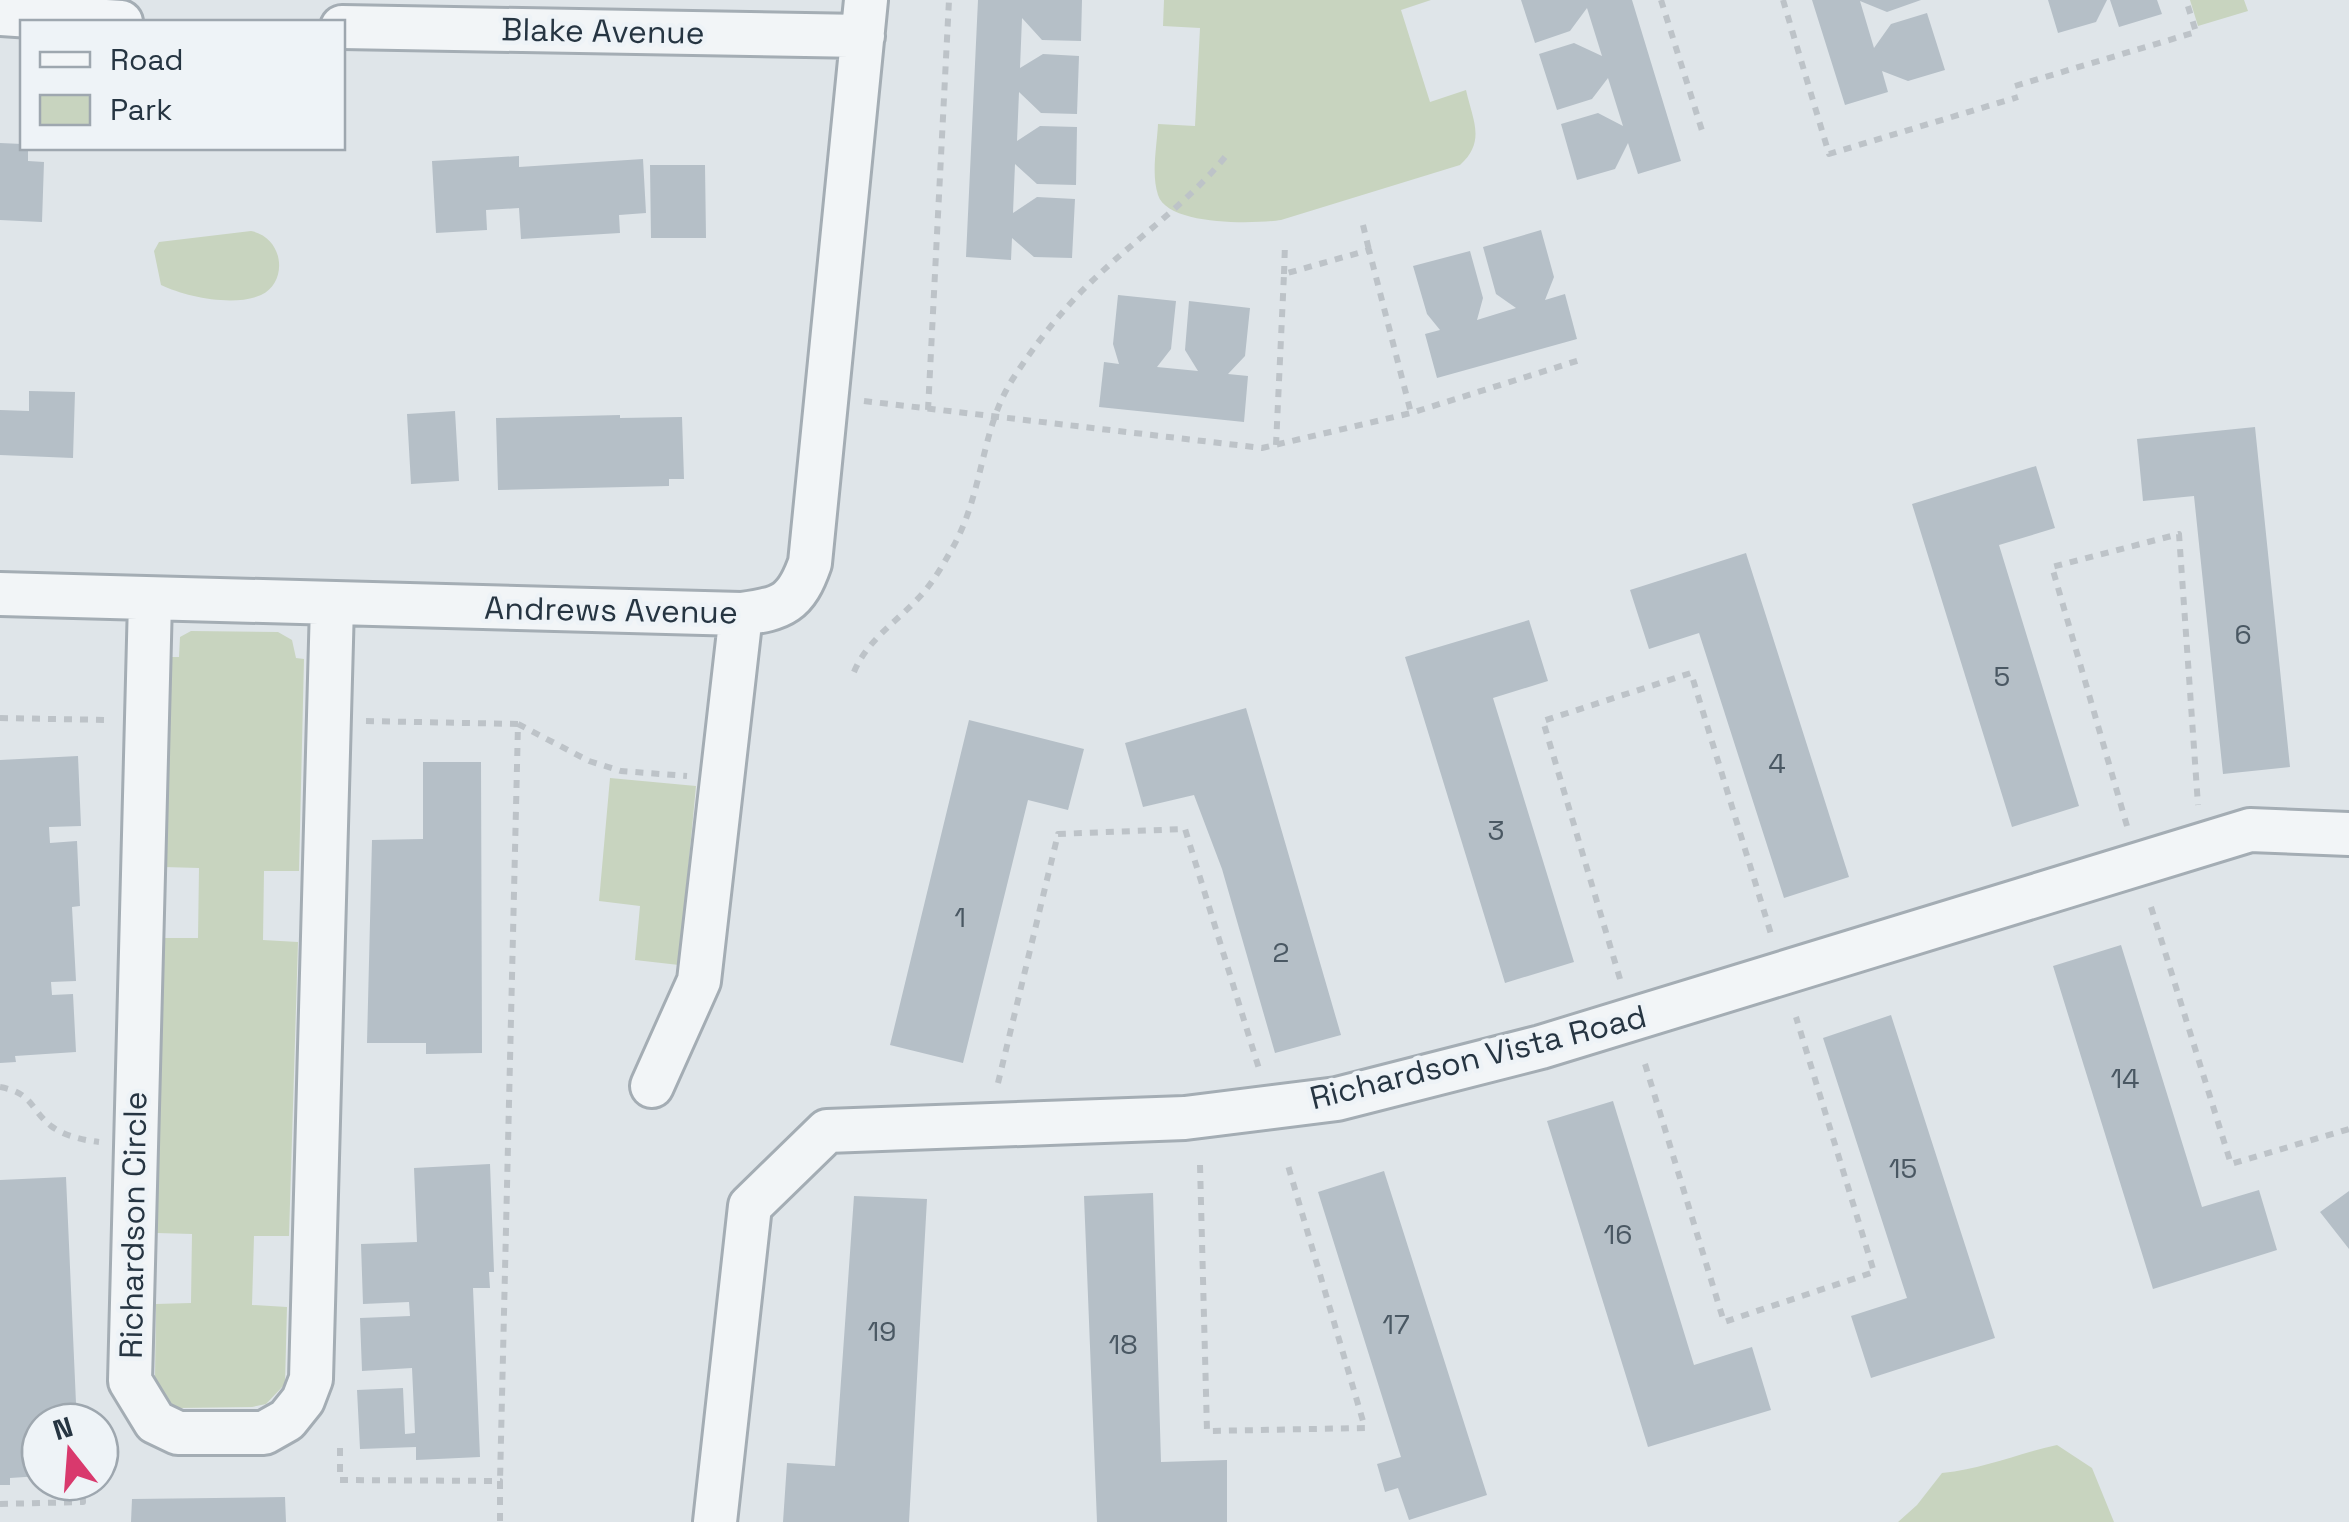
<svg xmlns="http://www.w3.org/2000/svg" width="2349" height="1522" font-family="'Space Grotesk',sans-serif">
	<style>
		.green { fill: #c8d4bf }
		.building { fill: #b5bfc7 }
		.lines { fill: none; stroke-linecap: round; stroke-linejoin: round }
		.minor-casing { stroke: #a4adb4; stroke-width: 48 }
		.path { stroke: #bdc3c8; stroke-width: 6; stroke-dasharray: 8 8; stroke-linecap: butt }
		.minor { stroke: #f2f5f7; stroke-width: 42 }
		.labels { text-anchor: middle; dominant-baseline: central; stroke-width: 9; stroke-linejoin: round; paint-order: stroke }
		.number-label { font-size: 28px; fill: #4a5863 }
		.street-label { font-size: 32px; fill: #263542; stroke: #eef3f7 }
	</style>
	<rect width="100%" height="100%" fill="#dfe5e9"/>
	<path class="green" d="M1164 0H1431L1401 10 1430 102 1466 90C1473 121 1486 141 1460 165L1281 220C1254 224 1168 226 1158 195 1151 174 1157 146 1158 124L1195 126 1200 28 1163 26Z
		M2190 0H2244L2248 11 2198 26Z
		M251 231C285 238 288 283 261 295 234 307 186 297 161 285L154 251 159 242Z
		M191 631 278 632 292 640 296 658 304 659 299 871H264L263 940 298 942 289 1236H254L252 1305 287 1307 285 1384 266 1404 252 1407 178 1408 165 1401 155 1378 156 1304 191 1303 192 1234 157 1233 163 938H198L199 868 164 867 170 657H179L180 637Z
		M610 778 696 786 679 965 635 960 640 906 599 901Z
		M2057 1445 2092 1468 2114 1522H1898L1917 1505 1942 1473C1984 1469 2016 1454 2057 1445Z"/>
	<path class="building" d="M978 0H1082L1081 41 1042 40 1022 18 1020 68 1043 54 1079 56 1077 114 1041 113 1019 92 1017 141 1040 126 1077 127 1076 185 1037 184 1015 164 1013 213 1037 197 1075 199 1072 258 1034 257 1012 238 1011 260 966 257Z
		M1521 0H1632L1681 161 1638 174 1628 143 1615 169 1577 180 1561 124 1598 113 1623 126 1608 78 1592 99 1557 110 1539 54 1574 43 1602 56 1587 8 1570 31 1535 43Z
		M1812 0H1921L1887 12 1860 1 1874 48 1891 24 1927 13 1945 70 1908 81 1882 71 1888 92 1845 105Z
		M2048 0H2107L2096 22 2058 33Z
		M2110 0H2157L2162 14 2119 27Z
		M0 143 22 144V148H28V161L44 162 42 222 0 220Z
		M519 156V167L643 159 646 213 619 215 620 233 521 239 519 208 486 210 487 230 436 233 432 161Z
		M650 165H705L706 238H651Z
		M1541 230 1554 277 1545 300 1565 294 1577 339 1437 378 1425 334 1440 330 1427 314 1413 266 1470 251 1483 298 1477 320 1516 308 1496 294 1483 247Z
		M1118 295 1176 301 1171 349 1157 367 1198 371 1185 350 1189 301 1250 308 1245 356 1228 374 1248 376 1244 422 1099 407 1104 362 1119 364 1113 344Z
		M29 391 75 392 73 458 0 455V410L29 411Z
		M455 411 459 481 411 484 407 414Z
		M620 415V418L682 417 684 479H669V486L498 490 496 418Z
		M2255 427 2290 767 2223 774 2194 496 2143 501 2137 439Z
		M2036 466 2055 528 1999 545 2079 806 2012 827 1912 504Z
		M1746 553 1849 877 1784 898 1699 633 1649 649 1630 590Z
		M1529 620 1548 681 1493 698 1574 962 1505 983 1405 657Z
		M1246 708 1341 1035 1275 1053 1222 869 1194 795 1143 807 1125 743Z
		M969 720 1084 749 1068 810 1028 800 963 1063 890 1045Z
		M78 756 81 826 49 827 50 843 77 841 80 906 72 907 76 981 51 982 52 995 73 994 76 1052 15 1056 16 1062 0 1063V760Z
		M423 762H481L482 1053 426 1054V1043H367L372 840 423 839Z
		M2121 945 2202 1207 2259 1190 2277 1250 2153 1289 2053 966Z
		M1891 1015 1995 1338 1871 1378 1851 1316 1907 1298 1823 1038Z
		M1613 1101 1694 1365 1752 1347 1771 1410 1648 1447 1547 1121Z
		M490 1164 494 1272H489L490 1288H473L480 1457 416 1460V1447L360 1449 357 1390 403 1388 405 1434 415 1433 412 1368 362 1371 360 1318 410 1316 409 1302 363 1304 361 1244 417 1242 414 1168Z
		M1384 1171 1487 1495 1409 1520 1398 1488 1385 1492 1377 1464 1401 1457 1318 1192Z
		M66 1177 76 1403H65L66 1422H40V1476L10 1478V1485H0V1180Z
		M2349 1191V1249L2320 1212Z
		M1153 1193 1161 1462 1227 1460V1522H1097L1084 1196Z
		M854 1196 927 1199 909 1522H783L787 1463 835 1466Z
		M285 1497 286 1522H131L132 1499Z"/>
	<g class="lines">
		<g class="minor-casing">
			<path id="minor" d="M0 14 121 22
				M342 27 863 36
				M0 594 741 614C783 609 796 603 810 563L866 0
				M150 601 130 1381 155 1422 178 1433H264L287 1420 303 1400 311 1379 332 605
				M652 1086 699 981 741 614
				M715 1522 750 1206 827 1131 1185 1118 1337 1099 1541 1047 2250 830 2349 834"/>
		</g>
		<path class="path" d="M1661 0 1704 137
			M1783 0 1829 154 2018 97
			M2015 86 2196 32 2186 0
			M1363 225 1369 250
			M1284 274 1285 244
			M864 401 1262 448 1411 413 1583 359
			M928 410 949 0
			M1276 445 1284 274 1369 250 1411 413
			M854 672C868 638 900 620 924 592 933 581 942 567 949 554 985 495 979 430 1014 377 1036 343 1062 310 1091 282 1135 239 1186 205 1225 157
			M0 718 109 720
			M366 721 518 724 500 1481
			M518 724 589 761 621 771 687 776
			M2127 826 2052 567 2179 534 2198 805
			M2151 907 2231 1164 2349 1129
			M1620 979 1543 721 1691 673 1771 934
			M1645 1064 1724 1322 1874 1272 1796 1017
			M998 1083 1058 834 1185 829 1260 1072
			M0 1087C33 1093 30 1109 51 1126 64 1136 83 1140 99 1142
			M1200 1165 1207 1431 1365 1428 1287 1162
			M340 1448V1480L500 1481V1522
			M0 1504 83 1502 82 1482"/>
		<use href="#minor" class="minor"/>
	</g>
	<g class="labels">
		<g class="number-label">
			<text x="2243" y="634">6</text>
			<text x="2002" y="676">5</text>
			<text x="1777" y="763">4</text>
			<text x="1496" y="830">3</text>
			<text x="960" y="917">1</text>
			<text x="1281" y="952">2</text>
			<text x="2125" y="1078">14</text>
			<text x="1903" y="1168">15</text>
			<text x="1618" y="1234">16</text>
			<text x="1396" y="1324">17</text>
			<text x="882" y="1331">19</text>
			<text x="1123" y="1344">18</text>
		</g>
		<g class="street-label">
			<text transform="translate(603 31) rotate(1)">Blake Avenue</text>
			<text transform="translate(611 610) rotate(1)">Andrews Avenue</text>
			<text transform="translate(1478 1057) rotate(-14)">Richardson Vista Road</text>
			<text transform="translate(133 1225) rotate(-89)">Richardson Circle</text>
		</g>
	</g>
	<rect x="20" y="20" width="325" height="130" fill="#eef3f7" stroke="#9ea7af" stroke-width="2.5"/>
	<rect x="40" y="52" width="50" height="15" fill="#f2f5f7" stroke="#9ea7af" stroke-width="2.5"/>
	<text x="110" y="70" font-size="30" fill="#263542">Road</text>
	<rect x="40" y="95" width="50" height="30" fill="#c8d4bf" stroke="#9ea7af" stroke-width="2.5"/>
	<text x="110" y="120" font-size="30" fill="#263542">Park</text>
	<g transform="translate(70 1452) rotate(343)"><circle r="48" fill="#eef3f7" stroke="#9ea7af" stroke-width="2.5"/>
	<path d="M0-8L18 38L0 25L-18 38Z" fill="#d9396d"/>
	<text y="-15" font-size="28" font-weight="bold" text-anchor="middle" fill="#263542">N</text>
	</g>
</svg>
